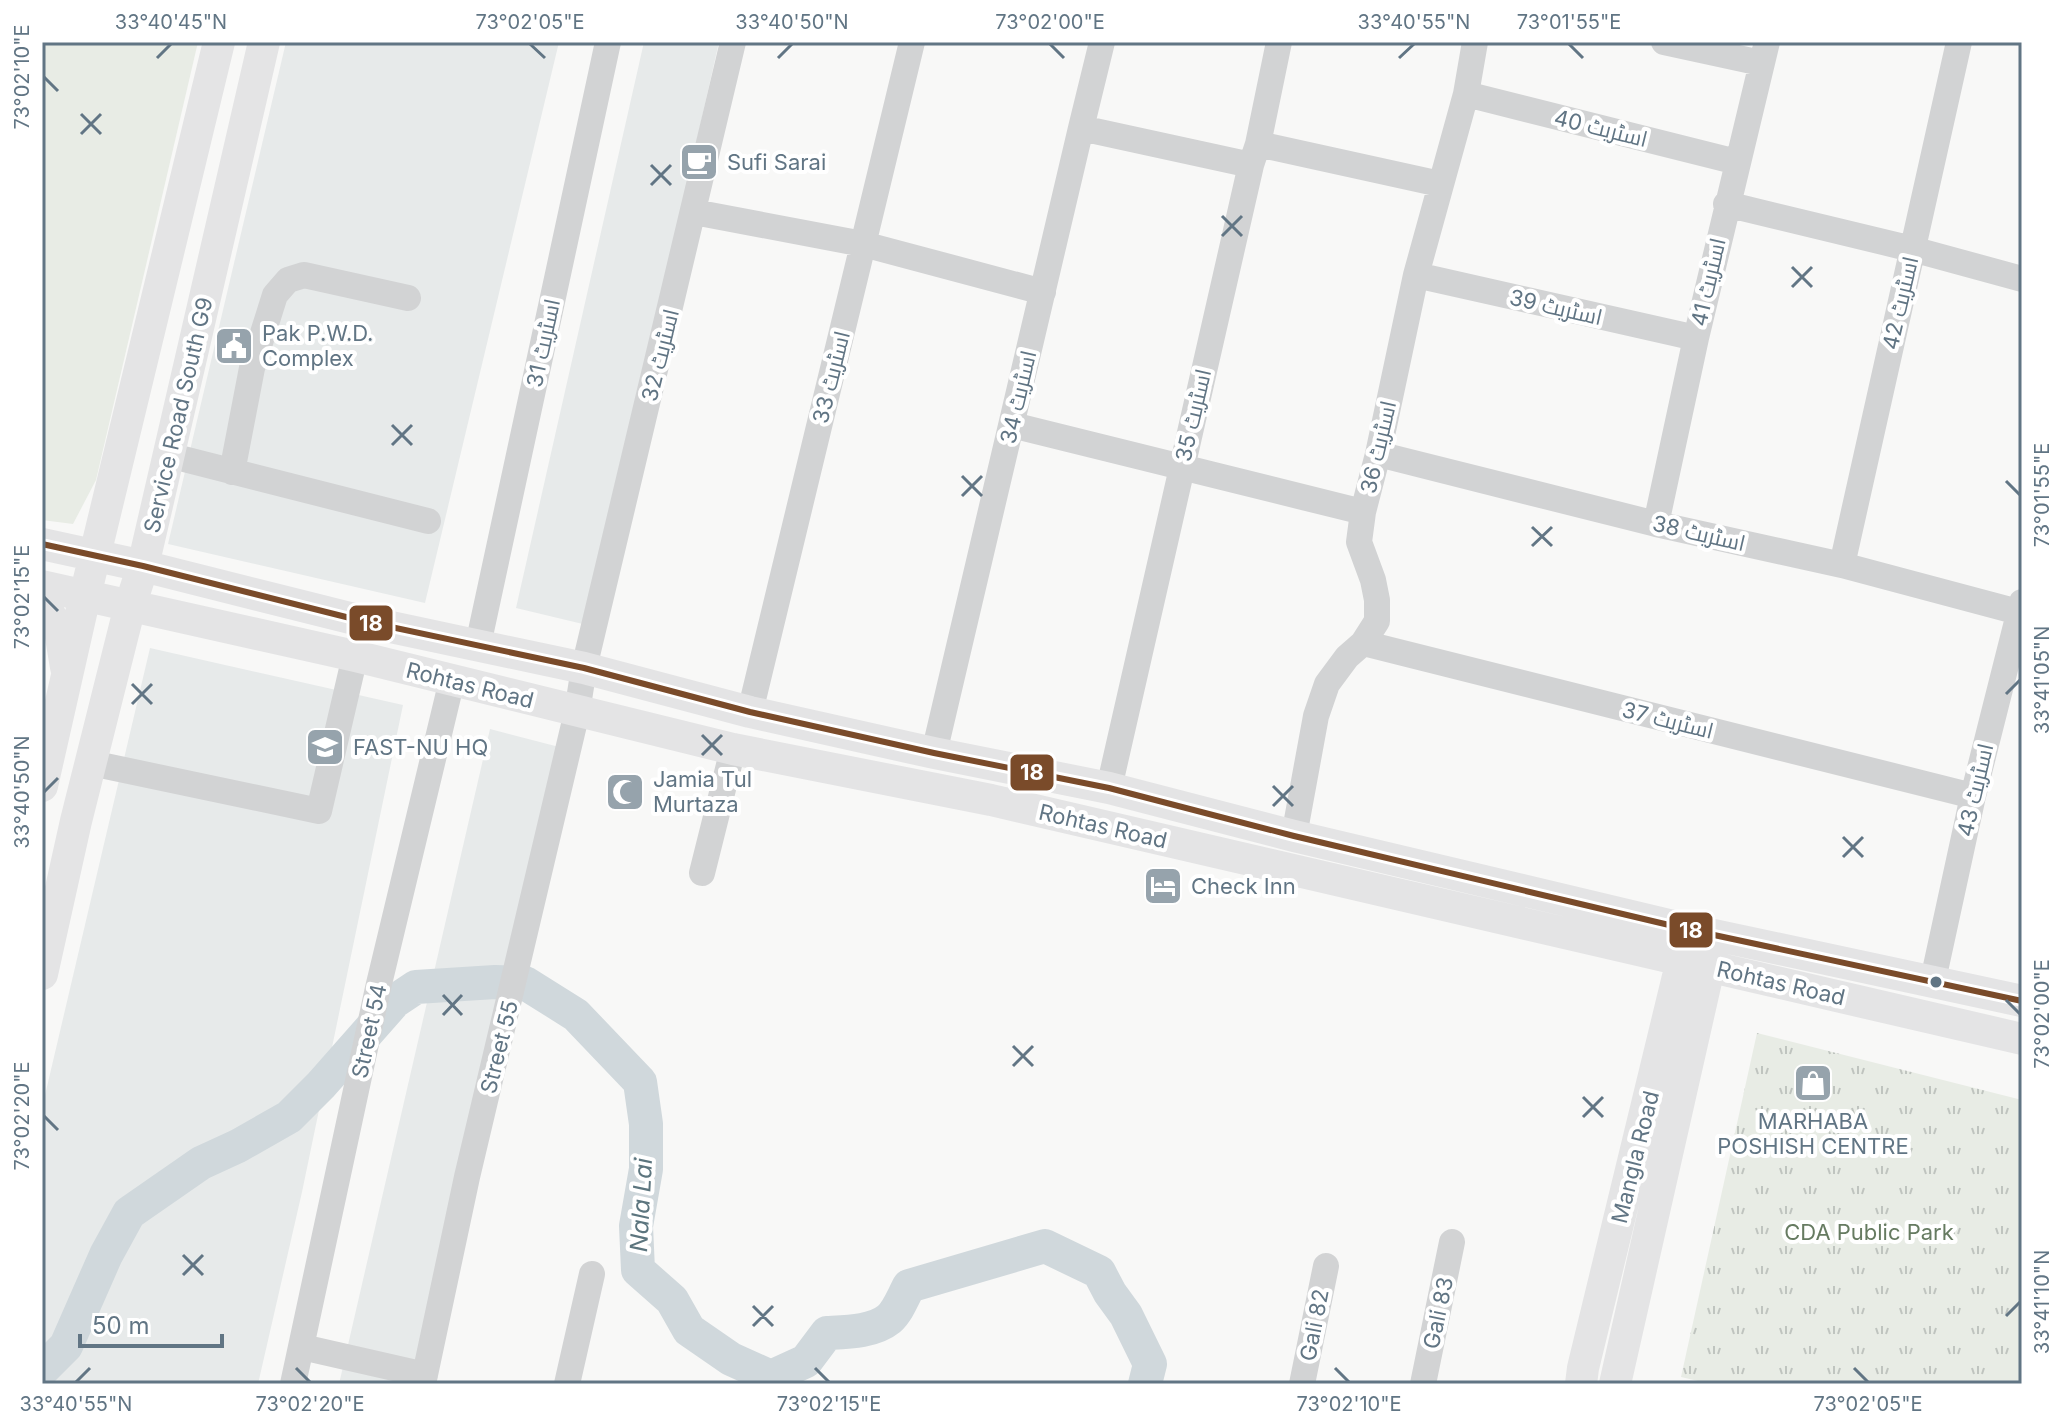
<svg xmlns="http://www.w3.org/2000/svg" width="2064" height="1426" font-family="Inter,Cairo,sans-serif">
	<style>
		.built { fill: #e7eaea }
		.grass { fill: #e8ece5 }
		.park { fill: url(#park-tufts) }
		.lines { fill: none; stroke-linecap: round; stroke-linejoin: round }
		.river { stroke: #d0d8dc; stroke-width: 34 }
		.minor { stroke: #d2d3d4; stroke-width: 26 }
		.major { stroke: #e4e4e5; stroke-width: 32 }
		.bus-1-casing { stroke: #fff; stroke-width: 12 }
		.bus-1 { stroke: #7a4b2a; stroke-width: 6 }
		.ticks { fill: none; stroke: #617584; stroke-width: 3 }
		.bus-dot { fill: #617584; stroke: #fff; stroke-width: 3 }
		.labels { text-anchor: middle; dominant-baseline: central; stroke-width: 8; stroke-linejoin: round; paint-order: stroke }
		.street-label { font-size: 22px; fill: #617584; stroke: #fff }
		.poi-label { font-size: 22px; fill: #617584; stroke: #fff; text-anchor: start }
		.park-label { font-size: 22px; fill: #667b61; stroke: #fff }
		.water-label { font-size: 24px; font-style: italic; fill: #5c757e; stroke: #fff }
		.line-badge { stroke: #fff; stroke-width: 3 }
		.badge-label { font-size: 22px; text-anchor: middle; font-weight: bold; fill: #fff }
		.neatline { fill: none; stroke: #617584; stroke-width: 3 }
		.ticks-label { font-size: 20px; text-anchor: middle; fill: #617584 }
	</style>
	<defs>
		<pattern id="park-tufts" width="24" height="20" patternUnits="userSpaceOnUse" patternTransform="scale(2)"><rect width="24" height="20" fill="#e8ece5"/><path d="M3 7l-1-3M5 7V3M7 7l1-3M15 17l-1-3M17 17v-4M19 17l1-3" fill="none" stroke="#bfc4bf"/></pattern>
	</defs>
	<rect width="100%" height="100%" fill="#f8f8f7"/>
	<path class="built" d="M286 42H559L425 603 168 544Z
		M644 42H719L587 625 516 608Z
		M150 648 403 705 302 1192 258 1384H42V1108Z
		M490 729 563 748 413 1384H339Z"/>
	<path class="grass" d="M42 42H198L96 480 73 524 42 520Z"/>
	<path class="park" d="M1757 1033 2022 1100V1384H1711L1681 1377Z"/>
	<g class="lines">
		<path class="river" d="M42 1370 66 1346 106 1255 129 1213 201 1163 238 1146 289 1117 321 1085 395 1001 416 987 495 982 525 983 576 1015 640 1082 646 1124V1169L636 1226 638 1270 672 1300 689 1330 731 1359 771 1377 806 1361 827 1333C846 1332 873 1332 889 1319 898 1311 903 1297 909 1286L1045 1246 1099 1272 1110 1293 1126 1315 1150 1364 1145 1384"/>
		<path class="minor" d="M1664 42 1761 63
			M1466 94 1737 162
			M1081 128 1251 165
			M1258 144 1440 184
			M1726 204 1912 249 2022 279
			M694 212 863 244 1043 292
			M1416 275 1696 338
			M1012 425 1363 512
			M1378 454 1656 524 1842 565 2022 613
			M168 455 428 521
			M232 472 252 368 275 295 288 280 304 275 408 298
			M1656 524 1696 338 1767 42
			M1842 565 1959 42
			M1363 643 1973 796
			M478 645 608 42
			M750 712 912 42
			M934 753 1081 128 1102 42
			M91 763 319 811 355 656
			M1109 788 1251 165 1258 144 1279 42
			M1294 836 1316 716 1327 684 1347 657 1363 643 1377 621V600L1373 580 1359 542 1363 512 1378 454 1416 275 1466 94 1475 42
			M702 873 733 749
			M1933 980 1973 796 2022 602
			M302 1347 425 1375
			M293 1384 378 988 452 680
			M423 1384 467 1177 577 712 584 668 733 42
			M567 1384 592 1274
			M1302 1384 1326 1266
			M1423 1384 1452 1242"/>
		<path class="major" d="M42 544 143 566 358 620 584 668 750 712 934 753 1109 788 1294 836 1686 929 2022 1001
			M42 586 355 656 733 749 991 800 2022 1039
			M42 603 60 631 66 667
			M42 786 85 596 219 42
			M42 974 76 821 130 606 143 566 264 42
			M1581 1384 1583 1368 1682 960 1684 940
			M1615 1384 1714 946"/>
		<g class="bus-1-casing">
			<path id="bus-1" d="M42 544 143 566 358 620 584 668 750 712 934 753 1109 788 1294 836 1686 929 2022 1001"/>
		</g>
		<use href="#bus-1" class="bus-1"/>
	</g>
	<path class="ticks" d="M530 44 545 58M1050 44 1064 58M1569 44 1583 58M157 58 171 44M778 58 792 44M1399 58 1414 44M44 77 58 91M81 114 101 134M81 134 101 114M651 165 671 185M651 185 671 165M1222 216 1242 236M1222 236 1242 216M1792 267 1812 287M1792 287 1812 267M392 425 412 445M392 445 412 425M962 476 982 496M2006 481 2020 495M962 496 982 476M1532 527 1552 546M1532 546 1552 527M44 597 58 611M132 684 152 704M2006 694 2020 680M132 704 152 684M702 735 722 755M702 755 722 735M1273 786 1293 806M44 792 58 778M1273 806 1293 786M1843 837 1863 857M1843 857 1863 837M443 995 462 1015M2006 1000 2020 1014M443 1015 462 995M1013 1046 1033 1066M1013 1066 1033 1046M1583 1097 1603 1117M44 1116 58 1130M1583 1117 1603 1097M183 1255 203 1275M183 1275 203 1255M753 1306 773 1326M2006 1316 2020 1302M753 1326 773 1306M296 1368 310 1382M815 1368 829 1382M1335 1368 1349 1382M1854 1368 1868 1382M76 1382 90 1368"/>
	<defs>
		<g id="cafe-square" transform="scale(2)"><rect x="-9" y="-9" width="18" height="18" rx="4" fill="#96a3ac" stroke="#fff"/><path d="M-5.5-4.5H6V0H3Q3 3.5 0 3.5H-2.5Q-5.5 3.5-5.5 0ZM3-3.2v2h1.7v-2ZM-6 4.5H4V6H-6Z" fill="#fff"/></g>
		<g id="civic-square" transform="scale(2)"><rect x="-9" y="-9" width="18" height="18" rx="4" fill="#96a3ac" stroke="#fff"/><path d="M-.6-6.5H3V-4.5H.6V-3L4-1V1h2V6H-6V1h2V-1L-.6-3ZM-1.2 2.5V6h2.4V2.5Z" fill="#fff"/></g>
		<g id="university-square" transform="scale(2)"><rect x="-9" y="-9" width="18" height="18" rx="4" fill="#96a3ac" stroke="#fff"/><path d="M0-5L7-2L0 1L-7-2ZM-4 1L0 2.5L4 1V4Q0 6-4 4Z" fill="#fff"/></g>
		<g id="mosque-square" transform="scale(2)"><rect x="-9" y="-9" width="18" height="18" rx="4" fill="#96a3ac" stroke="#fff"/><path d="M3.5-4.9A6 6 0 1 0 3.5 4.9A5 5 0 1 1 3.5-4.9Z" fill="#fff"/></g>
		<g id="hotel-square" transform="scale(2)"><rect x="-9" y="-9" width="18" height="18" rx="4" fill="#96a3ac" stroke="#fff"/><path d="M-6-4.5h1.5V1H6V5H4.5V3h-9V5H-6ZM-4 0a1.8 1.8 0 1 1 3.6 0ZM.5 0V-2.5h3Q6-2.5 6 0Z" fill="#fff"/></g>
		<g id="shop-square" transform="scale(2)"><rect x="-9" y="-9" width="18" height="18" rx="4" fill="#96a3ac" stroke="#fff"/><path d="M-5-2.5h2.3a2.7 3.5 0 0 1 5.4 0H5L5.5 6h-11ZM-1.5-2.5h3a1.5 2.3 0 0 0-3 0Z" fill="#fff"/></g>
	</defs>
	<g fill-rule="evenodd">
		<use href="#cafe-square" x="699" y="162"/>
		<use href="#civic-square" x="234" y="346"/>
		<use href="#university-square" x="325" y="747"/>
		<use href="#mosque-square" x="625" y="792"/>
		<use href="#hotel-square" x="1163" y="886"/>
		<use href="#shop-square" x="1813" y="1083"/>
	</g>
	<circle class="bus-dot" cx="1936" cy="982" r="7"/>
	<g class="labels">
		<g class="street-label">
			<text transform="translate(1601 128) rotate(14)">اسٹریٹ 40</text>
			<text transform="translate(1708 282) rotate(-77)">اسٹریٹ 41</text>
			<text transform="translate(1900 303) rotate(-77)">اسٹریٹ 42</text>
			<text transform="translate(1556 307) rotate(13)">اسٹریٹ 39</text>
			<text transform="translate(543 343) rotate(-78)">اسٹریٹ 31</text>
			<text transform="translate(660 355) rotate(-76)">اسٹریٹ 32</text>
			<text transform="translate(831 377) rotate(-76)">اسٹریٹ 33</text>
			<text transform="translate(1018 397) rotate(-77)">اسٹریٹ 34</text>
			<text transform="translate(178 415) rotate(-77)">Service Road South G9</text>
			<text transform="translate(1193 415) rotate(-77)">اسٹریٹ 35</text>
			<text transform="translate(1378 447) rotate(-77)">اسٹریٹ 36</text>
			<text transform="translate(1699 533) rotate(13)">اسٹریٹ 38</text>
			<text transform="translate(470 685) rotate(14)">Rohtas Road</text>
			<text transform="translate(1668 720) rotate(14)">اسٹریٹ 37</text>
			<text transform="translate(1975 790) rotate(-77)">اسٹریٹ 43</text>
			<text transform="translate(1103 826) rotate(13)">Rohtas Road</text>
			<text transform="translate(1781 983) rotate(13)">Rohtas Road</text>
			<text transform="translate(369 1031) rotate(-78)">Street 54</text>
			<text transform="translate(499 1047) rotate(-76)">Street 55</text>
			<text transform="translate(1635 1157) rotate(-76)">Mangla Road</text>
			<text transform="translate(1438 1313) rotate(-78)">Gali 83</text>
			<text transform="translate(1314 1325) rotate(-79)">Gali 82</text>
		</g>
		<g class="poi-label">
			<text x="727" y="162">Sufi Sarai</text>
			<text x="262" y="333">Pak P.W.D.<tspan x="262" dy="25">Complex</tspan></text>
			<text x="353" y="747">FAST-NU HQ</text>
			<text x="653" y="779">Jamia Tul<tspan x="653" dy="25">Murtaza</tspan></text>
			<text x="1191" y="886">Check Inn</text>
			<text x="1813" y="1121" text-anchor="middle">MARHABA<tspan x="1813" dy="25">POSHISH CENTRE</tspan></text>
		</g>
		<g class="park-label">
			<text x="1869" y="1232">CDA Public Park</text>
		</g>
		<g class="water-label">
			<text transform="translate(641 1205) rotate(-87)">Nala Lai</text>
		</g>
	</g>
	<g class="line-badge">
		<rect x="348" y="604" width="46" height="38" rx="8" fill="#7a4b2a"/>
		<rect x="1009" y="753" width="46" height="39" rx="8" fill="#7a4b2a"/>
		<rect x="1668" y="911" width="46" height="38" rx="8" fill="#7a4b2a"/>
	</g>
	<g class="badge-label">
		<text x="371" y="631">18</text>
		<text x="1032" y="780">18</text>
		<text x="1691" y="938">18</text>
	</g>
	<rect width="2064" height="1426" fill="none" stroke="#ffffff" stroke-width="88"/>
	<path d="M80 1334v12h142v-12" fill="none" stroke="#617584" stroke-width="4"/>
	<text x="92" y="1334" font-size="24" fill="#617584" stroke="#ffffff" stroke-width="6" paint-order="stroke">50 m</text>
	<rect x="44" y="44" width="1976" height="1338" class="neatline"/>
	<g class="ticks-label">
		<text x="171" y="29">33°40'45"N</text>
		<text x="530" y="29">73°02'05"E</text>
		<text x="792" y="29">33°40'50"N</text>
		<text x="1050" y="29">73°02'00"E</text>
		<text x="1414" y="29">33°40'55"N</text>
		<text x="1569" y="29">73°01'55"E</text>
		<text transform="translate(22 77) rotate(-90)" y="7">73°02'10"E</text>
		<text transform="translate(2042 495) rotate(-90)" y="7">73°01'55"E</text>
		<text transform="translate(22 597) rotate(-90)" y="7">73°02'15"E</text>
		<text transform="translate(2042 680) rotate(-90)" y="7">33°41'05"N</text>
		<text transform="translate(22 792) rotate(-90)" y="7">33°40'50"N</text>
		<text transform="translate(2042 1014) rotate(-90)" y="7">73°02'00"E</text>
		<text transform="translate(22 1116) rotate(-90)" y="7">73°02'20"E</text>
		<text transform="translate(2042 1302) rotate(-90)" y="7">33°41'10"N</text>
		<text x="76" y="1411">33°40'55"N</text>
		<text x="310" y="1411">73°02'20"E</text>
		<text x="829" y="1411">73°02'15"E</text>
		<text x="1349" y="1411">73°02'10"E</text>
		<text x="1868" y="1411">73°02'05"E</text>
	</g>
</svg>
